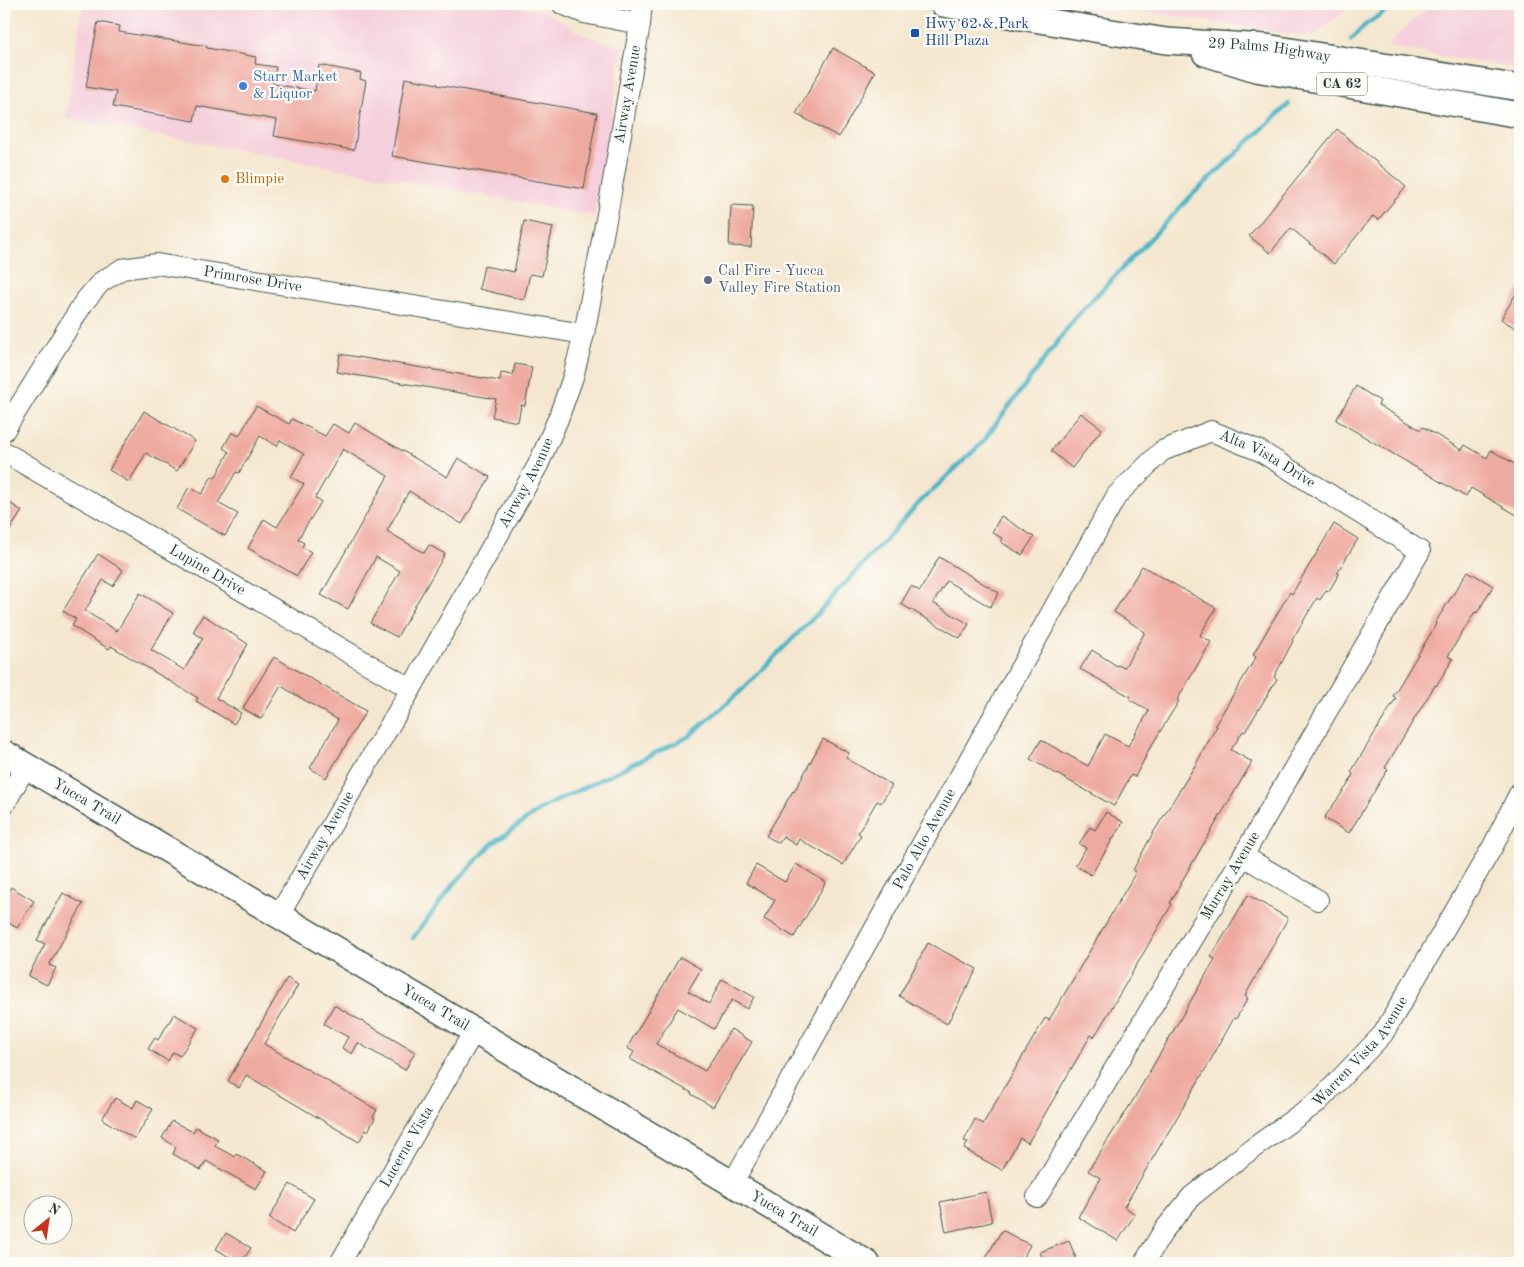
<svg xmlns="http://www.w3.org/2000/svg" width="1524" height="1267" font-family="'Old Standard TT',serif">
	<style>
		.built { fill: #f5cfdb }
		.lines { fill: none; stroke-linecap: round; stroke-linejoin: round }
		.stream { stroke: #49b5c6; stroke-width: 4.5 }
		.building { fill: #efaaa0 }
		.minor-casing { stroke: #3f564b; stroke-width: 22 }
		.major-casing { stroke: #3f564b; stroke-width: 28 }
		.minor { stroke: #fff; stroke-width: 20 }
		.major { stroke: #fff; stroke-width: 25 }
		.transit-dot { fill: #1a4fb4; stroke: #fdfcf7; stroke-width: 2 }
		.shop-dot { fill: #3f7fe0; stroke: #fdfcf7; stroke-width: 2 }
		.food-dot { fill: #e8710a; stroke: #fdfcf7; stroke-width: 2 }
		.service-dot { fill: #5c6f8a; stroke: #fdfcf7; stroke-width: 2 }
		.labels { text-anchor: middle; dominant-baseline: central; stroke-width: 4.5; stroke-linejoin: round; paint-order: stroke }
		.shield { fill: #fdfcf7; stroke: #62766e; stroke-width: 1 }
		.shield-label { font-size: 14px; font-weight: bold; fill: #1f3d34 }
		.transit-label { font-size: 15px; fill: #164399; stroke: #fdfcf7; text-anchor: start }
		.street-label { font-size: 15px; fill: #1f3d34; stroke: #fdfcf7 }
		.shop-label { font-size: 15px; fill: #366cbe; stroke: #fdfcf7; text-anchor: start }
		.food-label { font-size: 15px; fill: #c56008; stroke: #fdfcf7; text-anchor: start }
		.service-label { font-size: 15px; fill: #4e5e75; stroke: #fdfcf7; text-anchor: start }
	</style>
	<rect width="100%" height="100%" fill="#fdfcf7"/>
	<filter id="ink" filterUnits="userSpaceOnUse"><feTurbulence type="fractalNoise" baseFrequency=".02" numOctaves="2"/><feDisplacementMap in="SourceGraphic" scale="10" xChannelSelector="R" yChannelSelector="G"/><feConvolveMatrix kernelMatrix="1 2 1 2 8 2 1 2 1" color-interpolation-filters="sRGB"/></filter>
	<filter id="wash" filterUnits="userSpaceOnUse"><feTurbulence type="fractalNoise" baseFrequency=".0096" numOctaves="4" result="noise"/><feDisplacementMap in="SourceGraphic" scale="20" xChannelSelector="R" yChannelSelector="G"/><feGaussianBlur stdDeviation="1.12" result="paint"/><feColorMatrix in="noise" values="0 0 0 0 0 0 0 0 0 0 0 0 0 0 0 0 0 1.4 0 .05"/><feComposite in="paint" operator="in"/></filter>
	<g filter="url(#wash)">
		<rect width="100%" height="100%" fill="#f5e7cf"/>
		<path class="built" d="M83 4H502L547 12 581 34 623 47 595 216 66 118Z
			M1093 4H1354L1312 37Z
			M1433 4H1520V69L1387 47 1408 25Z"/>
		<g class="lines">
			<path class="stream" d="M1351 40 1365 25 1396 4
				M413 938 453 885 493 843 544 807 688 737 742 690 819 612 919 503 981 444 1076 317 1192 195 1289 104"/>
		</g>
		<g id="blocks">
			<path class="building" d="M98 22 120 26 119 32 207 46V48L256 57 255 64 276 67 273 84 315 91 319 65 361 73 360 79 366 81 354 150 274 136 277 120 197 106 194 121 113 107 116 92 86 87Z
				M833 48 875 72 839 137 796 114Z
				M405 78 438 84 437 85 597 113 584 189 392 156Z
				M1337 129 1406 187 1378 220 1373 216 1334 264 1291 228 1270 253 1249 236Z
				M731 205 753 206 751 247 729 246Z
				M524 221 553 227 542 276 530 274 524 300 479 289 484 266 514 272Z
				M1520 287V331L1501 319Z
				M340 354 500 381 501 373 513 375 515 364 532 367 525 406 521 405 518 422 492 417 496 399 337 372Z
				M1356 386 1380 401 1378 405 1421 430 1423 427 1462 450 1465 445 1487 458 1491 450 1520 467V517L1471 488 1466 497 1336 420Z
				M256 406 289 424 292 419 325 436 333 424 349 433 355 423 447 477 458 458 490 477 462 524 409 491 387 531 424 553 429 545 445 554 397 637 370 623 400 571 376 557 348 609 321 595 388 476 343 449 315 498 321 502 298 539 304 543 302 547 311 552 297 576 248 548 264 519 277 527 304 484 291 477 304 454 280 440 277 446 260 436 239 473 236 472 218 503 238 514 225 536 177 509 189 487 202 494 212 476 215 478 229 452 223 448 232 432 239 436Z
				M144 411 195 441 177 471 146 453 129 482 109 470Z
				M1081 413 1102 429 1072 468 1051 451Z
				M4 499 22 511 4 539Z
				M1001 516 1034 537 1022 555 1001 542 1003 539 992 532Z
				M1334 524 1358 539 1337 573 1339 574 1329 591 1326 590 1320 600 1317 598 1292 640 1293 641 1274 677 1277 679 1245 732 1243 731 1231 750 1252 762 1190 867 1170 903 1172 904 1111 1009 1094 1037 1091 1035 1028 1143 1020 1138 1002 1170 964 1149 968 1142 964 1141 975 1119 983 1124 1045 1018 1049 1020 1075 976 1136 872 1133 870 1153 833 1196 764 1217 726 1215 725 1256 657 1253 655 1269 627 1290 592 1292 594Z
				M98 554 123 570 113 586 103 580 85 611 117 631 140 593 173 613 151 650 184 670 203 638 193 632 203 615 248 644 216 698 241 713 234 724 196 701 198 698 111 646 109 649 72 626 76 619 63 611Z
				M939 557 999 593 990 607 947 581 933 603 969 624 960 638 901 604 911 586 920 591Z
				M1142 566 1216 608 1200 635 1211 642 1177 700 1179 701 1145 756H1146L1135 777 1131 775 1114 806 1030 759 1041 740 1088 766 1105 734 1128 746 1149 711 1129 699 1131 697 1080 669 1092 650 1117 666 1118 665 1124 668 1145 632 1114 612Z
				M1468 571 1493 586 1477 613 1475 612 1448 656 1453 659 1436 686 1435 685 1407 731 1385 768 1388 769 1349 833 1324 818 1349 783 1353 774 1351 772 1396 698 1393 696 1431 633 1436 624 1435 623Z
				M274 657 366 711 326 778 310 768 338 720 281 686 261 719 243 708Z
				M823 739 849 753 846 758 892 785 881 803 877 801 858 833 861 835 843 865 799 839 796 845 783 837 779 843 766 836 793 791 794 792Z
				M1106 812 1123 822 1091 875 1075 865 1086 848 1079 844 1090 827 1095 830Z
				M796 864 826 882 794 937 764 919 775 900 746 883 756 865 785 882Z
				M11 887 34 901 17 928 4 920V899Z
				M63 893 83 904 49 965 56 968 47 985 28 976 45 944 37 940Z
				M1248 895 1288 918 1245 996 1248 998 1236 1019 1234 1018 1205 1070 1124 1207 1135 1214 1118 1241 1078 1217 1101 1178 1088 1171 1132 1102 1215 959 1211 957Z
				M928 943 977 969 947 1024 899 996Z
				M680 957 701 969 688 991 709 1004 722 979 754 997 747 1009 732 1000 714 1029 678 1008 656 1044 705 1071 731 1029 752 1042 713 1107 691 1094 692 1093 630 1059 634 1052 627 1048Z
				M287 978 298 985 264 1044 377 1110 373 1117 375 1118 368 1131 366 1130 359 1142 246 1075 239 1088 228 1081Z
				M334 1005 415 1052 405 1070 358 1043 352 1054 342 1048 348 1037 324 1024Z
				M174 1014 198 1028 180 1056 173 1052 168 1061 148 1049 155 1038 158 1040Z
				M115 1098 133 1108 137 1100 153 1109 135 1139 102 1119Z
				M172 1121 193 1132 196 1127 218 1139 215 1146 235 1157 236 1154 267 1171 256 1189 206 1161 201 1170 173 1154 176 1147 162 1138Z
				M290 1184 314 1199 293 1233 269 1218Z
				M986 1192 992 1222 946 1232 940 1202Z
				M1002 1230 1030 1245 1020 1263H983Z
				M226 1233 251 1248 241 1263H239L216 1249Z
				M1069 1241 1078 1263H1045L1040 1252Z"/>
		</g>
	</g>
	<g filter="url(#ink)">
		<use href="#blocks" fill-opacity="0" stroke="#3f564b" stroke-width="1"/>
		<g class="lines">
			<g class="minor-casing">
				<g id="minor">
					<path d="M562 4 584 13 640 24"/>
					<path id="s1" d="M4 431 84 302 101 282 122 269 157 264 584 334"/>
					<path id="s2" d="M4 452 411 689"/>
					<path d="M4 805 26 766"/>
					<path d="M1243 856 1318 900"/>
					<path id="s3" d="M279 915 411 689 538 465 558 419 573 377 584 334 609 204 640 24 642 4"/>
					<path id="s4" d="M732 1184 1117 495 1162 451 1211 431 1260 451 1420 551 1243 856 1037 1197"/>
					<path id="s5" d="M340 1263 474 1031"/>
					<path id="s6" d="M1144 1263 1164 1230 1192 1196 1245 1154 1319 1101 1383 1034 1493 846 1520 792"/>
				</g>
			</g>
			<g class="major-casing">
				<g id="major">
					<path id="s7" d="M943 4 1166 41 1266 47 1520 88"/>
					<path d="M1205 53 1256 69 1520 115"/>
					<path id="s8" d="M4 753 867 1263"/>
				</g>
			</g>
			<use href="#minor" class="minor"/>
			<use href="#major" class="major"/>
		</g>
	</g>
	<rect class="transit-dot" x="910" y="28" width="10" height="10" rx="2.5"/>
	<circle class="shop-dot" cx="243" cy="86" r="5"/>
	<circle class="food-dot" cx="225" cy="179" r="5"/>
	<circle class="service-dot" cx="708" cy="280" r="5"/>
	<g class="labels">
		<rect class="shield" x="1317" y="72.5" width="50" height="23" rx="4"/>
		<g class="shield-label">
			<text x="1342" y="84">CA 62</text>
		</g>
		<g class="transit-label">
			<text x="925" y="24">Hwy 62 &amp; Park<tspan x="925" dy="17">Hill Plaza</tspan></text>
		</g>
		<g class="street-label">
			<text stroke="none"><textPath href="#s7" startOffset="330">29 Palms Highway</textPath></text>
			<text stroke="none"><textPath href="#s3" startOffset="902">Airway Avenue</textPath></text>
			<text stroke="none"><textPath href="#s1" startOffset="335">Primrose Drive</textPath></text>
			<text stroke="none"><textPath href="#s4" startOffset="968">Alta Vista Drive</textPath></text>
			<text stroke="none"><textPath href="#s3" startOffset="498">Airway Avenue</textPath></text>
			<text stroke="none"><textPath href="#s2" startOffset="235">Lupine Drive</textPath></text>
			<text stroke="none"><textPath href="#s8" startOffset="96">Yucca Trail</textPath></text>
			<text stroke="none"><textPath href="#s3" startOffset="92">Airway Avenue</textPath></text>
			<text stroke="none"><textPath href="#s4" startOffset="395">Palo Alto Avenue</textPath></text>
			<text transform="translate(1231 876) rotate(-59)">Murray Avenue</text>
			<text stroke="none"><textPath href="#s8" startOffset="501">Yucca Trail</textPath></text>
			<text stroke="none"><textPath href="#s6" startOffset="306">Warren Vista Avenue</textPath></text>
			<text stroke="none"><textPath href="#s5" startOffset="134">Lucerne Vista</textPath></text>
			<text stroke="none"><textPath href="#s8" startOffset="906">Yucca Trail</textPath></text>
		</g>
		<g class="shop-label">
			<text x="253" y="77">Starr Market<tspan x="253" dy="17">&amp; Liquor</tspan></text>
		</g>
		<g class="food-label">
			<text x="235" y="179">Blimpie</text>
		</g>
		<g class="service-label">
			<text x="718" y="271">Cal Fire - Yucca<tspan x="718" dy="17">Valley Fire Station</tspan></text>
		</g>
	</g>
	<rect width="1524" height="1267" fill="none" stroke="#fdfcf7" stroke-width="20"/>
	<g transform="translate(48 1220) rotate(30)"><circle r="24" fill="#fdfcf7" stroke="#a4b0a9"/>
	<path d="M0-4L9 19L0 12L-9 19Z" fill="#c8321e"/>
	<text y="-8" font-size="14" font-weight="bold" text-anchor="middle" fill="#1f3d34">N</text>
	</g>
</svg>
